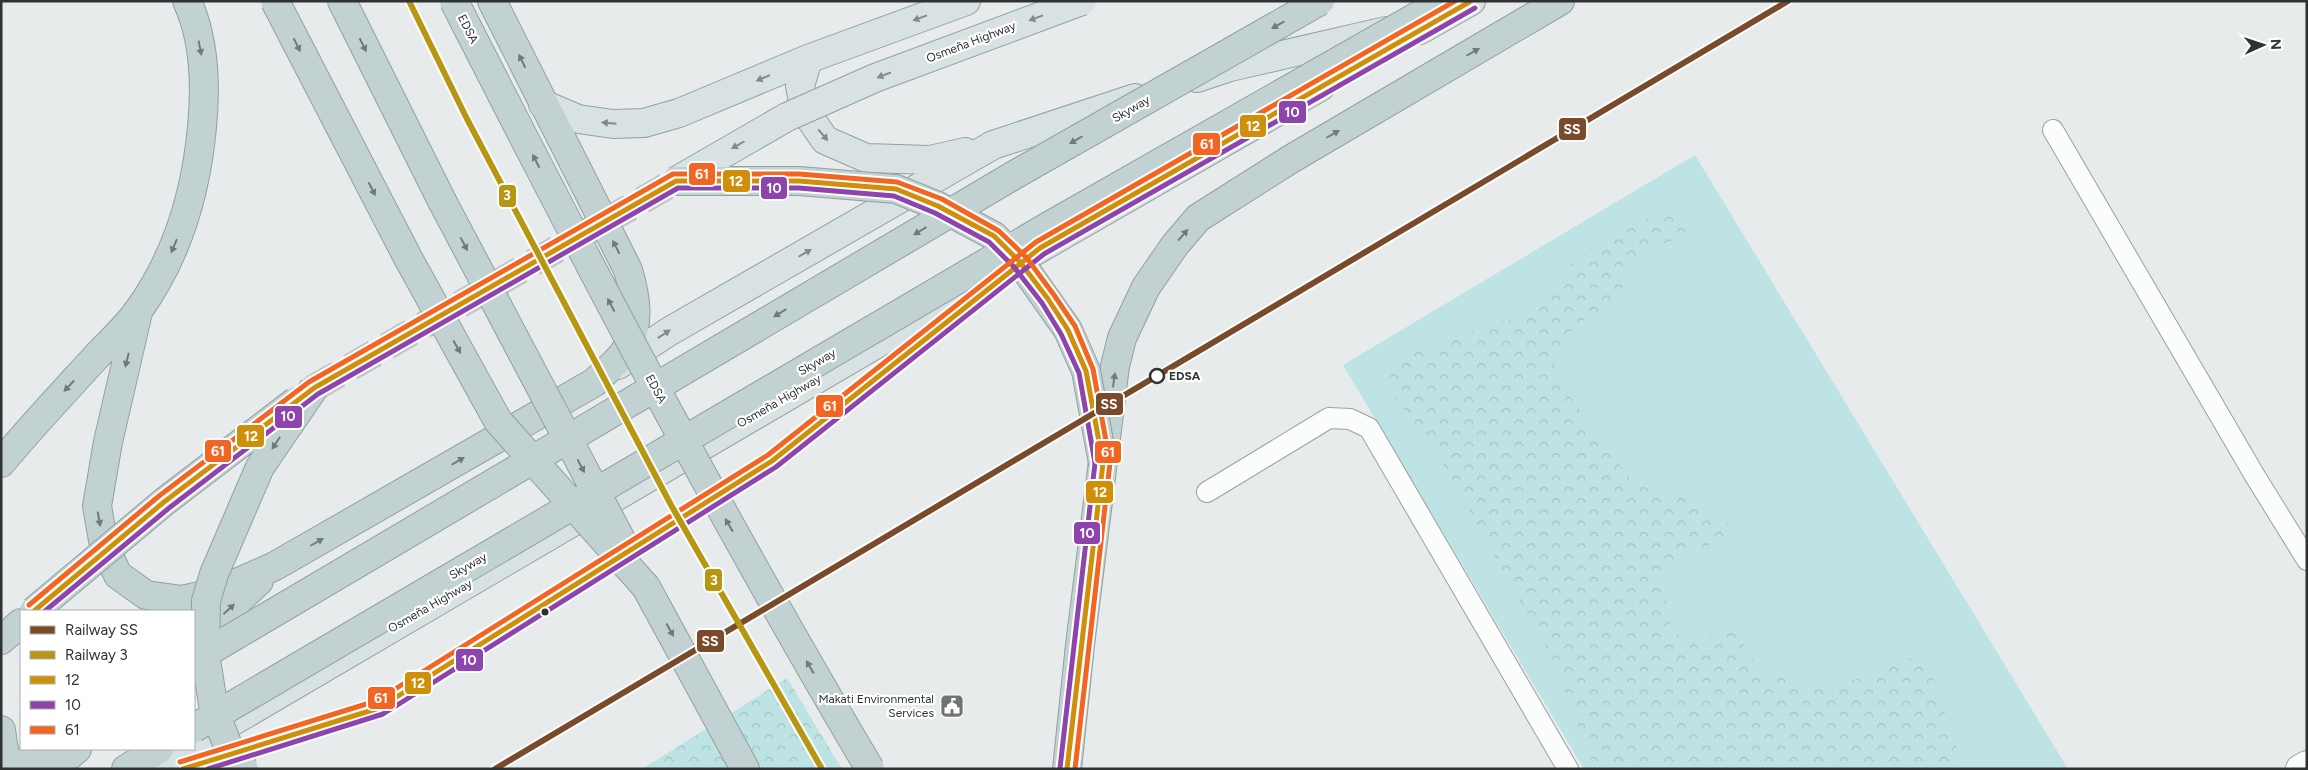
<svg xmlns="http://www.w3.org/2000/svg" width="2308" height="770" font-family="Figtree,sans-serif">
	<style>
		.grass { fill: #bde3e4 }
		.forest { fill: url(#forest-crowns) }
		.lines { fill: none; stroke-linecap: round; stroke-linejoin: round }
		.highway-tunnel { stroke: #c2c6c6; stroke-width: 28; stroke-dasharray: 28 14; stroke-linecap: butt }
		.lane-casing { stroke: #9da0a0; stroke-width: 22 }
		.secondary-casing { stroke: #9da0a0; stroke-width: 30 }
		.primary-casing { stroke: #90a1a1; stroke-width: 30 }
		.highway-casing { stroke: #90a1a1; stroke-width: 30 }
		.lane { stroke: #fbfcfc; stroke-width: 20 }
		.secondary { stroke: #fbfcfc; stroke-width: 28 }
		.primary { stroke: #d9e2e2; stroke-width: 28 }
		.highway { stroke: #c2d1d1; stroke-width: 28 }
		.primary-bridge-casing { stroke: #90a1a1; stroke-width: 30; stroke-linecap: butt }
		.highway-bridge-casing { stroke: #90a1a1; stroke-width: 30; stroke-linecap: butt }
		.primary-bridge { stroke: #d9e2e2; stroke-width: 28 }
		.highway-bridge { stroke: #c2d1d1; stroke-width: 28 }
		.bus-1-casing { stroke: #fff; stroke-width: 9 }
		.bus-2-casing { stroke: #fff; stroke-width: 9 }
		.bus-3-casing { stroke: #fff; stroke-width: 9 }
		.bus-1 { stroke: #cf8f0a; stroke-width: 5 }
		.bus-2 { stroke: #8e44ad; stroke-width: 5 }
		.bus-3 { stroke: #f26522; stroke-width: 5 }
		.rail-1-casing { stroke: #fff; stroke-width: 10 }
		.rail-2-casing { stroke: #fff; stroke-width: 10 }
		.rail-1 { stroke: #7a4b2a; stroke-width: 6 }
		.rail-2 { stroke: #b69612; stroke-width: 6 }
		.oneway { fill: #848a8a }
		.oneway2 { fill: #717a7a }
		.stop-dot { fill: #fff; stroke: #2f3232; stroke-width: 2.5 }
		.bus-dot { fill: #2f3232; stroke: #fff; stroke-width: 2 }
		.labels { text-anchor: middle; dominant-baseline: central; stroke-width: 4.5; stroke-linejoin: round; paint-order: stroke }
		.street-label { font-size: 12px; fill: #2f3232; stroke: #fff }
		.stop-label { font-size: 12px; font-weight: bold; fill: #2f3232; stroke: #fff; text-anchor: start }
		.poi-label { font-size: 12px; fill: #2f3232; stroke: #fff; text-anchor: end }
		.line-badge { stroke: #fff; stroke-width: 2 }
		.badge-label { font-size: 14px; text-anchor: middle; font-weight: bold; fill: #fff }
	</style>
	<defs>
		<pattern id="forest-crowns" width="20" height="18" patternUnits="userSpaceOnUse" patternTransform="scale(1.25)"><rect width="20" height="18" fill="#bde3e4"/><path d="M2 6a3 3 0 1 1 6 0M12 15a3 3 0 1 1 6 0" fill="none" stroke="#a3c3c4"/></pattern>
	</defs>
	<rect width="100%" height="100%" fill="#e7ebeb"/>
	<path class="grass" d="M1695 155 2068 769H1584L1343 365Z"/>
	<path class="forest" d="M1675 208 1681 216 1689 235 1650 248 1630 267 1618 303 1574 326 1551 371 1635 485 1700 502 1729 525 1723 540 1660 564 1672 630 1689 644 1733 627 1760 671 1815 686 1864 678 1924 652 1964 769H1594L1553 660 1442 462 1384 382 1388 368 1406 355 1527 313 1575 260 1656 214Z
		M787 678 842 769H642Z"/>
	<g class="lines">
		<path class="highway-tunnel" d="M314 388 676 181"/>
		<g class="lane-casing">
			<path id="lane" d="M2053 130 2255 476 2307 560
				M1207 492 1329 418 1350 419 1369 428 1568 769
				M182 769 379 708 772 461 984 293"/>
		</g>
		<g class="secondary-casing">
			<path id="secondary" d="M2300 769 2307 765"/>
		</g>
		<g class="primary-casing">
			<path id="primary" d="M1420 30 1471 1
				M808 59 800 86 805 111 825 140 866 158 930 160 965 152
				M1197 78 1230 67 1386 31
				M543 104 578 119 613 124 644 123 679 113 808 59 966 1
				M618 365 670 331 993 145 1135 98
				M194 744 1040 248 1320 87
				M152 769 186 749"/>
		</g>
		<g class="highway-casing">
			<path id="highway" d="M342 1 442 201
				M138 312 108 442 97 506 104 546 118 575 146 595 182 600 214 593 275 566 595 382C604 372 618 362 625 351 641 325 636 297 628 270L492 1
				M1 463C31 427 63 393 95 358 109 343 126 328 138 311 177 257 196 193 202 127 206 86 205 40 187 1
				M646 587 745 769
				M1 640 21 623
				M194 642 259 581
				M1 730 5 757 2 769
				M13 769 46 749
				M53 769 77 749
				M126 769 159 749
				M1067 769 1080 645 1115 366 1122 338 1146 287 1175 245 1198 218 1291 159 1560 1"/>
		</g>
		<use href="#lane" class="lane"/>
		<use href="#secondary" class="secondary"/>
		<use href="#primary" class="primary"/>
		<use href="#highway" class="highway"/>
		<g class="primary-bridge-casing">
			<path id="primary-bridge" d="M676 181 787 117 875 78 1082 1"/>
		</g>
		<g class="highway-bridge-casing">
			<path id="highway-bridge" d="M275 1 408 258 498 421 646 587
				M454 1C586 261 721 518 870 769
				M676 181H799L896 189 938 206 994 236 1020 262 1068 330 1086 371 1103 463
				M442 201 626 549
				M34 611 164 502 296 401
				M194 660 1016 174 1320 1
				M194 728 1047 227 1444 1
				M244 769 228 746 214 710 205 653 206 601 214 574 260 467 314 388"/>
		</g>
		<use href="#primary-bridge" class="primary-bridge"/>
		<use href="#highway-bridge" class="highway-bridge"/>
		<g class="bus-1-casing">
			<path id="bus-1" d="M34 611 164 502 314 388 676 181H799L896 189 938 206 994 236 1020 262 1048 299 1068 330 1086 371 1103 463 1067 769
				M183 769 379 708 772 461 1040 248 1471 1"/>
		</g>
		<g class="bus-2-casing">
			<path id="bus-2" d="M45 611 169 508 318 394 678 188H799L894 196 935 213 989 242 1014 267 1042 303 1061 334 1079 373 1095 463 1060 768
				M208 769 383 714 776 467 1044 254 1475 8"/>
		</g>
		<g class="bus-3-casing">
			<path id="bus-3" d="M29 605 159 496 309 382 673 174H799L897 182 942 199 999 231 1026 257 1054 295 1075 326 1093 369 1110 463 1075 769
				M180 762 376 701 768 455 1036 242 1455 1"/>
		</g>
		<use href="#bus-1" class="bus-1"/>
		<use href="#bus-2" class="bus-2"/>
		<use href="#bus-3" class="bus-3"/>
		<g class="rail-1-casing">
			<path id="rail-1" d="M495 769 1788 1"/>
		</g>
		<g class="rail-2-casing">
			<path id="rail-2" d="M409 1 467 119 671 505 822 769"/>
		</g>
		<use href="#rail-1" class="rail-1"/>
		<use href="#rail-2" class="rail-2"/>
	</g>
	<defs><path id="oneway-solid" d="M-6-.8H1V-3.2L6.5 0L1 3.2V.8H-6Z" transform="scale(1.25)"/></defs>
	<g class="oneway">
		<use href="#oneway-solid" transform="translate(920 18) rotate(160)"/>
		<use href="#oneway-solid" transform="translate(1036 18) rotate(160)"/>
		<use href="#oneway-solid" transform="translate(884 75) rotate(159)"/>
		<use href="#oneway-solid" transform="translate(763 78) rotate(157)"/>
		<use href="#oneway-solid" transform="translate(609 123) rotate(-175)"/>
		<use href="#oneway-solid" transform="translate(823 135) rotate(49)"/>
		<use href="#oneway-solid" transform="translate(738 145) rotate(150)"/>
		<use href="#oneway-solid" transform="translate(805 253) rotate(-30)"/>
		<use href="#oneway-solid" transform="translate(664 334) rotate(-33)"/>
	</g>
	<g class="oneway2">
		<use href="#oneway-solid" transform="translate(1278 25) rotate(150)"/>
		<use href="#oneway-solid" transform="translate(297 45) rotate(63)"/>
		<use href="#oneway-solid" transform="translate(363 45) rotate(63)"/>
		<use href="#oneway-solid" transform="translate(200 48) rotate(79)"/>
		<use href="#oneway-solid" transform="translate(1473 52) rotate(-30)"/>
		<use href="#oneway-solid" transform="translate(522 61) rotate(-116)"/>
		<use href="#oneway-solid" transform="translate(1333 134) rotate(-30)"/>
		<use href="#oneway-solid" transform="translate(1076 140) rotate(150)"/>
		<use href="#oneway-solid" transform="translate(536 161) rotate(-117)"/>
		<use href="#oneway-solid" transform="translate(372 189) rotate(63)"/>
		<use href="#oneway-solid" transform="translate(920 231) rotate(149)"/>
		<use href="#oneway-solid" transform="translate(1183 235) rotate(-49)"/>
		<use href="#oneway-solid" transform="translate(464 244) rotate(62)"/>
		<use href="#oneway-solid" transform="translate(174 246) rotate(113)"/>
		<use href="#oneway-solid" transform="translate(616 247) rotate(-117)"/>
		<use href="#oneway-solid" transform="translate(611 305) rotate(-118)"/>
		<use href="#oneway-solid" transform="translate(780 313) rotate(149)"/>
		<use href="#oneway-solid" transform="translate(457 347) rotate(61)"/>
		<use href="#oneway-solid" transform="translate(127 360) rotate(103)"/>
		<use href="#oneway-solid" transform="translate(1114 380) rotate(-82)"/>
		<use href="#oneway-solid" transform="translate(69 386) rotate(133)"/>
		<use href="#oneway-solid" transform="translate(276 443) rotate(123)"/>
		<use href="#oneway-solid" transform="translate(458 461) rotate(-30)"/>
		<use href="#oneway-solid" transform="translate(581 466) rotate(62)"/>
		<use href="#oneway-solid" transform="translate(99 519) rotate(80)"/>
		<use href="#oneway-solid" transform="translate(729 525) rotate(-120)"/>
		<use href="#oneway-solid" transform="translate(317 542) rotate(-30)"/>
		<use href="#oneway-solid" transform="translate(229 609) rotate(-43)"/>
		<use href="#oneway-solid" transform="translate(670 630) rotate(61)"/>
		<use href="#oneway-solid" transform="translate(810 667) rotate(-120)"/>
	</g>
	<defs>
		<g id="civic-square" transform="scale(1.25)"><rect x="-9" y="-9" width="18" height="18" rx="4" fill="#6f7373" stroke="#fff"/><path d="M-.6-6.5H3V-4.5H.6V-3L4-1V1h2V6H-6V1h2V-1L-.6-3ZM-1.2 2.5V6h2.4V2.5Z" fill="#fff"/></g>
	</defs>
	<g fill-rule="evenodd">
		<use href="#civic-square" x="952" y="706"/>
	</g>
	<circle class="stop-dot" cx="1157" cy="376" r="7"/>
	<circle class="bus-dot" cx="545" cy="612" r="4.5"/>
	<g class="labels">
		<g class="street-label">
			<text transform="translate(468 29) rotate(63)">EDSA</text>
			<text transform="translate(971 42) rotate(-21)">Osmeña Highway</text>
			<text transform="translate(1131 109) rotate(-30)">Skyway</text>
			<text transform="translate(817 362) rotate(-30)">Skyway</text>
			<text transform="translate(656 389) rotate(62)">EDSA</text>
			<text transform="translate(779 401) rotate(-30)">Osmeña Highway</text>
			<text transform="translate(468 566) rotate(-30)">Skyway</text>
			<text transform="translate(430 606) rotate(-30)">Osmeña Highway</text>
		</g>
		<g class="stop-label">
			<text x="1169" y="376">EDSA</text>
		</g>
		<g class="poi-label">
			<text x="934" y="699">Makati Environmental<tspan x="934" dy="14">Services</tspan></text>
		</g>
	</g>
	<g class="line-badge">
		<rect x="1278" y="100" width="29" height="24" rx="5" fill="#8e44ad"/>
		<rect x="1239" y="114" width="28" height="24" rx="5" fill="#cf8f0a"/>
		<rect x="1558" y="117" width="29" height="24" rx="5" fill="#7a4b2a"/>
		<rect x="1192" y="132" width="29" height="24" rx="5" fill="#f26522"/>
		<rect x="688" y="162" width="28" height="24" rx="5" fill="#f26522"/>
		<rect x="722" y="169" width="29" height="24" rx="5" fill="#cf8f0a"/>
		<rect x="760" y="176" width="28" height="24" rx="5" fill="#8e44ad"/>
		<rect x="498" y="184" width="19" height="24" rx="5" fill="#b69612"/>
		<rect x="1095" y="392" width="29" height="24" rx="5" fill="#7a4b2a"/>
		<rect x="815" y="394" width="29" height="24" rx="5" fill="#f26522"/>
		<rect x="274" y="405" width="29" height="24" rx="5" fill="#8e44ad"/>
		<rect x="236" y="424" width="29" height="24" rx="5" fill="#cf8f0a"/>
		<rect x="204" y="439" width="28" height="24" rx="5" fill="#f26522"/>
		<rect x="1094" y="440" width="28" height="24" rx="5" fill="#f26522"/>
		<rect x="1085" y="480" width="29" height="24" rx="5" fill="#cf8f0a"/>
		<rect x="1073" y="521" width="28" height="24" rx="5" fill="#8e44ad"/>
		<rect x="704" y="568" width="19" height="24" rx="5" fill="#b69612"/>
		<rect x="696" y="629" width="29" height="24" rx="5" fill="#7a4b2a"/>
		<rect x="455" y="648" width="29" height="24" rx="5" fill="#8e44ad"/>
		<rect x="404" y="671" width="28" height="24" rx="5" fill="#cf8f0a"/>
		<rect x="367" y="686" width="29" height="24" rx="5" fill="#f26522"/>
	</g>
	<g class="badge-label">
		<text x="1292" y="117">10</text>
		<text x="1253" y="131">12</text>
		<text x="1572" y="134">SS</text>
		<text x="1207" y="149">61</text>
		<text x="702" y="179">61</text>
		<text x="736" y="186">12</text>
		<text x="774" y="193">10</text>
		<text x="507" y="200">3</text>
		<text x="1109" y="409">SS</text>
		<text x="830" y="411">61</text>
		<text x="288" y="421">10</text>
		<text x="251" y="441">12</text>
		<text x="218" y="456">61</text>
		<text x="1108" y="457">61</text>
		<text x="1100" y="497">12</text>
		<text x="1087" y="538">10</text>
		<text x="714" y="585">3</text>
		<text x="710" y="646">SS</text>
		<text x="469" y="665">10</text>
		<text x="418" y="688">12</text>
		<text x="381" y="703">61</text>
	</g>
	<rect width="2308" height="770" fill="none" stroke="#2f3232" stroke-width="5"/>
	<rect x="20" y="610" width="175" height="140" fill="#ffffff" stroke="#acadad"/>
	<rect x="30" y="626" width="25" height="8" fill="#7a4b2a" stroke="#acadad"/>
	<text x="65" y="635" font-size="15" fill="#2f3232">Railway SS</text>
	<rect x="30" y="651" width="25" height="8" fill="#b69612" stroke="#acadad"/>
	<text x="65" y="660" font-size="15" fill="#2f3232">Railway 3</text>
	<rect x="30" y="676" width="25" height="8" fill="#cf8f0a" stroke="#acadad"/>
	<text x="65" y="685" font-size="15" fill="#2f3232">12</text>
	<rect x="30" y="701" width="25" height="8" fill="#8e44ad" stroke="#acadad"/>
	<text x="65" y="710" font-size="15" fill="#2f3232">10</text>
	<rect x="30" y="726" width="25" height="8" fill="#f26522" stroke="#acadad"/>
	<text x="65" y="735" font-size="15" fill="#2f3232">61</text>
	<g transform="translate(2263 45) rotate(87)" stroke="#ffffff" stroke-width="4" paint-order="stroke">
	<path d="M0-4L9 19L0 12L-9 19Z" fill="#2f3232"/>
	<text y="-8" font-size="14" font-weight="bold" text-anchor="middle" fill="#2f3232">N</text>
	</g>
</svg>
